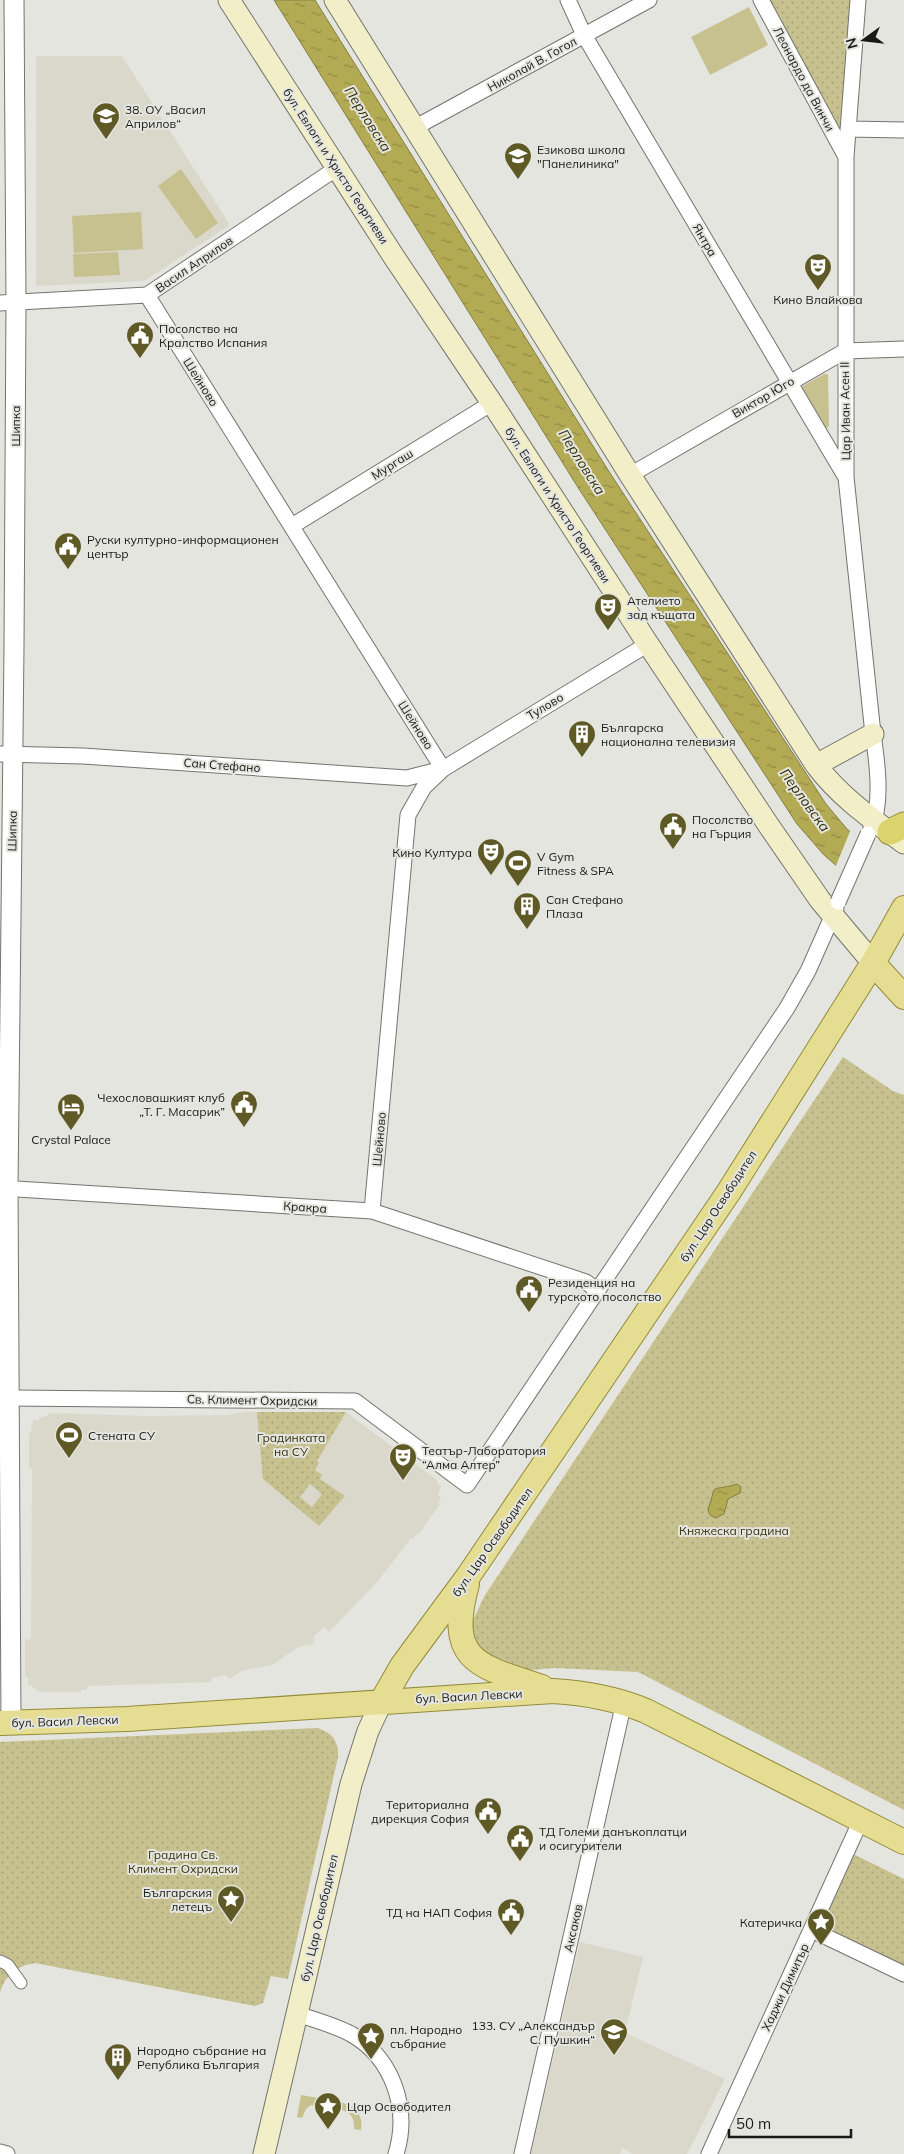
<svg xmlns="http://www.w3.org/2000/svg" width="904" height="2154" font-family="Mulish,sans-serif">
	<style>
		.built { fill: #d9d8cb }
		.green { fill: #c6c18f }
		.park { fill: url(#park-dots); fill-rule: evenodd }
		.water { fill: url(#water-ripples); stroke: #857f42 }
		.pier { fill: #e5e5df }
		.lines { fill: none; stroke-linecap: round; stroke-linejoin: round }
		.pedestrian-casing { stroke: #74746f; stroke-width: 13 }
		.minor-casing { stroke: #74746f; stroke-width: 17 }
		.tertiary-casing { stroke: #74746f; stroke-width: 21 }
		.secondary-casing { stroke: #74746f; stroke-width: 23 }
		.primary-casing { stroke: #938b38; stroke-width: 26 }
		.trunk-casing { stroke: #938b38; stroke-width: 27 }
		.pedestrian { stroke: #fff; stroke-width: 11 }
		.minor { stroke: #fff; stroke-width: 15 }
		.tertiary { stroke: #fff; stroke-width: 19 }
		.secondary { stroke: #f2eec8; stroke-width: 21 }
		.primary { stroke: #e5de92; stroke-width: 24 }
		.trunk { stroke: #dcd36e; stroke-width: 25 }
		.minor-bridge-casing { stroke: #74746f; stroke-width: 17; stroke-linecap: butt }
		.minor-bridge { stroke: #fff; stroke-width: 15 }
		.labels { text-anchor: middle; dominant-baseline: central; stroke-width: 4; stroke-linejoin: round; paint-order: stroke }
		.street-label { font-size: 12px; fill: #191917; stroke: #e5e5df }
		.poi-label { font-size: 12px; fill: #191917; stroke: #e5e5df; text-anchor: start }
		.park-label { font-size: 12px; fill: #38340e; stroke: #e5e5df }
		.water-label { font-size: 14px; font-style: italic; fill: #332f08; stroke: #e5e5df }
	</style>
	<defs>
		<pattern id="park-dots" width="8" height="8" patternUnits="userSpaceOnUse" patternTransform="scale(1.25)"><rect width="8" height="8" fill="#c6c18f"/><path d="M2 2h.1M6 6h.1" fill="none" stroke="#aaa57b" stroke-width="1.8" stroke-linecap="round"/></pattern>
		<pattern id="water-ripples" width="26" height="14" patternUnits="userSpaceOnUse" patternTransform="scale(1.25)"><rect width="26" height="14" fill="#b3ab54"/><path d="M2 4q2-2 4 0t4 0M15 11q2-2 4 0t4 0" fill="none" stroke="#918a45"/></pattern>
	</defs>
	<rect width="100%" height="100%" fill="#e5e5df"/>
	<path class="built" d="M36 56H122L230 225 144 281 36 286Z
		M246 1412H346L437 1480V1483L441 1486 438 1495 441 1497 438 1502 440 1504 419 1534H417L413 1539 411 1538 378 1581 329 1632 325 1627 313 1637 314 1644 298 1647 272 1665 241 1671 230 1679 225 1675 212 1678 211 1682 87 1686V1690H81V1692H43L37 1691 36 1688H32V1685H28V1677H25V1640L31 1639 32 1469 29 1468V1433L31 1432V1426H33V1420H39V1418L49 1415V1413L146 1416 226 1415Z
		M580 1942 643 1957 625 2033 725 2079 687 2154H633L622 2148 620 2154H531Z"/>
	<path class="green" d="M749 7 768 45 710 75 691 37Z
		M181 169 218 223 196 239 158 186Z
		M141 212 143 249 74 253 72 216Z
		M118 252 120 275 74 277 73 254Z
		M824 374H828L829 426 826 429 801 387Z
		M301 2095 330 2100 329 2107 311 2105 306 2109 302 2118 297 2117Z
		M336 2101C352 2105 364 2112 361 2130L354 2129C355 2114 347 2111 335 2108Z"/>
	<path class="park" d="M761 0H858L846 157Z
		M843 1057 893 1091 904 1095V1810L638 1672 555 1668 520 1671 499 1669 472 1641 473 1620 485 1595Z
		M257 1412H346L317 1461 319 1463 315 1470 322 1475 320 1479 345 1496 319 1526 263 1479ZM310 1484 322 1494 312 1507 300 1497Z
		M318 1728C332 1733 339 1741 338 1757L288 1979 271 1976 263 2003 255 2006 35 1963C16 1966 5 1975 0 1993V1742Z
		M853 1854 904 1879V1970L818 1928Z"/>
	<path class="water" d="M274 0H315L608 470 826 804 847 829 892 867 875 899 824 855 797 824 579 489Z
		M737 1484 741 1487 740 1493 728 1499 724 1514 715 1518 710 1515 708 1510 714 1490C718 1487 730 1487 737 1484Z"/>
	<path class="pier" d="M851 829 904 872V922L873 901 835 868Z"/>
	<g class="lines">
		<g class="pedestrian-casing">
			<path id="pedestrian" d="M0 1961 8 1965 21 1983"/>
		</g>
		<g class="minor-casing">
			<path id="minor" d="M568 0 584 35 845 476
				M761 0 846 157
				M858 0 846 157V477L873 734C877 761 883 803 871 828
				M414 128 649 0
				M848 129 904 130
				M147 295 443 769
				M0 303 147 295 328 174 339 170
				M630 475 845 351 904 349
				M292 526 492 403
				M0 754 83 756 407 778 442 769
				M0 1188 372 1211 586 1282 597 1290
				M372 1211 408 815 424 787 443 769 648 644
				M10 1398 355 1401 467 1485 787 1008 808 971 836 908
				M812 1930 904 1974
				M297 2014C315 2020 334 2025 351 2034 393 2058 410 2109 396 2154
				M0 2152 7 2154
				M522 2154 624 1702
				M709 2154 861 1820"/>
		</g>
		<g class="tertiary-casing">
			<path id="tertiary" d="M11 1722 8 1187 14 647 16 302 14 0"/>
		</g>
		<g class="secondary-casing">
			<path id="secondary" d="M229 0 394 257 492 403 648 644 767 823 820 900 873 963
				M335 0 630 475 816 765C840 797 872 819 904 843
				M816 765 873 734
				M264 2154 351 1784 368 1731 382 1701"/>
		</g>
		<g class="primary-casing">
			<path id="primary" d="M873 963 904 997
				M467 1584C446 1661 477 1666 542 1687
				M382 1701 402 1666 469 1575 728 1193 873 963 904 908
				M0 1723 127 1719 553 1691C586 1693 615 1698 646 1711L904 1842"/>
		</g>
		<g class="trunk-casing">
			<path id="trunk" d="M890 832 904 825"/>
		</g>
		<use href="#pedestrian" class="pedestrian"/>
		<use href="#minor" class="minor"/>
		<use href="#tertiary" class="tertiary"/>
		<use href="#secondary" class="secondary"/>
		<use href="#primary" class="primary"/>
		<use href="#trunk" class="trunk"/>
		<g class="minor-bridge-casing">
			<path id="minor-bridge" d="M838 902 868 834"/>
		</g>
		<use href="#minor-bridge" class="minor-bridge"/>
	</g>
	<defs>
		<g id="school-pin" transform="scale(1.4375)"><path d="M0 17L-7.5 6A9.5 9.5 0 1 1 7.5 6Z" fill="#5e5925" stroke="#e5e5df"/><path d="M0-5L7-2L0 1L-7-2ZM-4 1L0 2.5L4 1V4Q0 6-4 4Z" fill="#fff"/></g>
		<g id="theatre-pin" transform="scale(1.4375)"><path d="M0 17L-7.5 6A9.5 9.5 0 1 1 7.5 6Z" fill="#5e5925" stroke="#e5e5df"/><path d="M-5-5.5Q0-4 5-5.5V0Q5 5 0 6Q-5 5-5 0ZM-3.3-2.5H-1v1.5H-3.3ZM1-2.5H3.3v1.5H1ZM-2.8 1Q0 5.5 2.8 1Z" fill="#fff"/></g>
		<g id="civic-pin" transform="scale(1.4375)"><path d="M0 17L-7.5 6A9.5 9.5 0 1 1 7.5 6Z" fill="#5e5925" stroke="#e5e5df"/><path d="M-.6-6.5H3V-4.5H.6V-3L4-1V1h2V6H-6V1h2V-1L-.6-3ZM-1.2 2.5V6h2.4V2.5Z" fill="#fff"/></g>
		<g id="building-pin" transform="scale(1.4375)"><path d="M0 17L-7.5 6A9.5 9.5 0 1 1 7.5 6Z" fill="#5e5925" stroke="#e5e5df"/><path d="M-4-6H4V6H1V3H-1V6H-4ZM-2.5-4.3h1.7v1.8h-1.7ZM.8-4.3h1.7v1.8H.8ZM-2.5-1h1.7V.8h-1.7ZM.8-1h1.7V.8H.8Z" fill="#fff"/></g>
		<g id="stadium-pin" transform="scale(1.4375)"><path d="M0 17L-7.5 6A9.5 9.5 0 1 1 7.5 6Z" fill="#5e5925" stroke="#e5e5df"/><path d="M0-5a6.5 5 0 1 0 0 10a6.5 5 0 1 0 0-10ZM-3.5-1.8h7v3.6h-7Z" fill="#fff"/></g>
		<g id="hotel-pin" transform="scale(1.4375)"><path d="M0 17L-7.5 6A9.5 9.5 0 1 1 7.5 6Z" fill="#5e5925" stroke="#e5e5df"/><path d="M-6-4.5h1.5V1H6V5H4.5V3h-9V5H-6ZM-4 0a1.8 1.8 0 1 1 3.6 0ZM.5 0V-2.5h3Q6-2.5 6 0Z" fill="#fff"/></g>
		<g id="sight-pin" transform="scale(1.4375)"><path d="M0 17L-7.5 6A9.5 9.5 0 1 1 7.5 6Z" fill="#5e5925" stroke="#e5e5df"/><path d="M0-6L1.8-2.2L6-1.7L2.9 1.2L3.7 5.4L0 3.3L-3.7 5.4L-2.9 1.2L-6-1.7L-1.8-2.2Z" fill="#fff"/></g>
	</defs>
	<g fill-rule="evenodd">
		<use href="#school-pin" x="106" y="116"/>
		<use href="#school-pin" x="518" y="156"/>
		<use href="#theatre-pin" x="818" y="267"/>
		<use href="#civic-pin" x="140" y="335"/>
		<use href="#civic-pin" x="68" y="546"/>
		<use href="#theatre-pin" x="608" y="607"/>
		<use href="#building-pin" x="582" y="734"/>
		<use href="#civic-pin" x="673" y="826"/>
		<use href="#theatre-pin" x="491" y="852"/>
		<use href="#stadium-pin" x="518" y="863"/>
		<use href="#building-pin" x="527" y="906"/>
		<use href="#civic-pin" x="244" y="1104"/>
		<use href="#hotel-pin" x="71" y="1107"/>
		<use href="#civic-pin" x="529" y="1289"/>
		<use href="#stadium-pin" x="69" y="1435"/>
		<use href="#theatre-pin" x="403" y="1457"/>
		<use href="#civic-pin" x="488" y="1811"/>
		<use href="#civic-pin" x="520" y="1838"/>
		<use href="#sight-pin" x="231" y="1899"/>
		<use href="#civic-pin" x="511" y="1912"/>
		<use href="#sight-pin" x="821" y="1922"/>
		<use href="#school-pin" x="614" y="2032"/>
		<use href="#sight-pin" x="371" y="2036"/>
		<use href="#building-pin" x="118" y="2057"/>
		<use href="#sight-pin" x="328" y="2106"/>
	</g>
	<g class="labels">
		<g class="street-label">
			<text transform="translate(532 64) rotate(-29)">Николай В. Гогол</text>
			<text transform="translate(804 79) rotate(62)">Леонардо да Винчи</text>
			<text transform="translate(336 166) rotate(57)">бул. Евлоги и Христо Георгиеви</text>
			<text transform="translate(705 240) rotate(60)">Янтра</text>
			<text transform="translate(194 264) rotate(-34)">Васил Априлов</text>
			<text transform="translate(201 382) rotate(58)">Шейново</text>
			<text transform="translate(763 397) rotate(-30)">Виктор Юго</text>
			<text transform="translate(845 411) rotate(-91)">Цар Иван Асен II</text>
			<text transform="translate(15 426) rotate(-90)">Шипка</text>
			<text transform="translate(392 464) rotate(-32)">Мургаш</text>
			<text transform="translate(558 505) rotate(57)">бул. Евлоги и Христо Георгиеви</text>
			<text transform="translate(545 706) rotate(-31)">Тулово</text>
			<text transform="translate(416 725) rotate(58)">Шейново</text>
			<text transform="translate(222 765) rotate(4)">Сан Стефано</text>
			<text transform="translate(12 831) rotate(-89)">Шипка</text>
			<text transform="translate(379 1139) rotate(-85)">Шейново</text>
			<text transform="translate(718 1206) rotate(-57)">бул. Цар Освободител</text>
			<text transform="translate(305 1207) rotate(4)">Кракра</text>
			<text transform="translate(252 1400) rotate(1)">Св. Климент Охридски</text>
			<text transform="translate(492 1542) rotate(-55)">бул. Цар Освободител</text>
			<text transform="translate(469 1696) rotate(-3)">бул. Васил Левски</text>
			<text transform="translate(65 1721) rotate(-2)">бул. Васил Левски</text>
			<text transform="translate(319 1918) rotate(-77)">бул. Цар Освободител</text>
			<text transform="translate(573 1928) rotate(-77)">Аксаков</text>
			<text transform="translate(785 1987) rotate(-65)">Хаджи Димитър</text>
		</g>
		<g class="poi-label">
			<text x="125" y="109">38. ОУ „Васил<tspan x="125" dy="14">Априлов“</tspan></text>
			<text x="537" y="149">Езикова школа<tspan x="537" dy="14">"Панелиника"</tspan></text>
			<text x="818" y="299" text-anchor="middle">Кино Влайкова</text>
			<text x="159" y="328">Посолство на<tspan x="159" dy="14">Кралство Испания</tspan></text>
			<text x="87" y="539">Руски културно-информационен<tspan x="87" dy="14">център</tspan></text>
			<text x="627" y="600">Ателието<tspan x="627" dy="14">зад къщата</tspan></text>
			<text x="601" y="727">Българска<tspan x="601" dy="14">национална телевизия</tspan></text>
			<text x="692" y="819">Посолство<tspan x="692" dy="14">на Гърция</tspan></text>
			<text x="472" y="852" text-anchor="end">Кино Култура</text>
			<text x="537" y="856">V Gym<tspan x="537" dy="14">Fitness &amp; SPA</tspan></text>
			<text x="546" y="899">Сан Стефано<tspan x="546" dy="14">Плаза</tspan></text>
			<text x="225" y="1097" text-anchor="end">Чехословашкият клуб<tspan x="225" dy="14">„Т. Г. Масарик”</tspan></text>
			<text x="71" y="1139" text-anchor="middle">Crystal Palace</text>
			<text x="548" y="1282">Резиденция на<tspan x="548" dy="14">турското посолство</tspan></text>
			<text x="88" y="1435">Стената СУ</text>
			<text x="422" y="1450">Театър-Лаборатория<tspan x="422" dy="14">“Алма Алтер”</tspan></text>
			<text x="469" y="1804" text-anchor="end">Териториална<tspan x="469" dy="14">дирекция София</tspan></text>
			<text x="539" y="1831">ТД Големи данъкоплатци<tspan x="539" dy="14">и осигурители</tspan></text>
			<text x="212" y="1892" text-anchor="end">Българския<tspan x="212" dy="14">летецъ</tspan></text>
			<text x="492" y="1912" text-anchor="end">ТД на НАП София</text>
			<text x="802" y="1922" text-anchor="end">Катеричка</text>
			<text x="595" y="2025" text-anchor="end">133. СУ „Александър<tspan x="595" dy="14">С. Пушкин“</tspan></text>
			<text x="390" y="2029">пл. Народно<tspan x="390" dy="14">събрание</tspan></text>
			<text x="137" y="2050">Народно събрание на<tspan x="137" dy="14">Република България</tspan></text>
			<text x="347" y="2106">Цар Освободител</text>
		</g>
		<g class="park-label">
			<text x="291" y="1437">Градинката<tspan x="291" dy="14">на СУ</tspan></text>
			<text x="734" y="1530">Княжеска градина</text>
			<text x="183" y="1854">Градина Св.<tspan x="183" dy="14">Климент Охридски</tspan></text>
		</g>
		<g class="water-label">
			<text transform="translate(368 119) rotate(58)">Перловска</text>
			<text transform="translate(582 462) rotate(58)">Перловска</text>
			<text transform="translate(805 800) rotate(54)">Перловска</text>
		</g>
	</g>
	<g transform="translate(864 40) rotate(255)" stroke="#e5e5df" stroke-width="4" paint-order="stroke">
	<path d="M0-4L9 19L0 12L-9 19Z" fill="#191917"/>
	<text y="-8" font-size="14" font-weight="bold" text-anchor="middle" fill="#191917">N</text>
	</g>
	<path d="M729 2129v8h122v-8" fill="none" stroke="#191917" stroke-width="2.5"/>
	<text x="736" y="2129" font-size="15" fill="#191917" stroke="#e5e5df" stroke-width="4" paint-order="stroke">50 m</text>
</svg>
